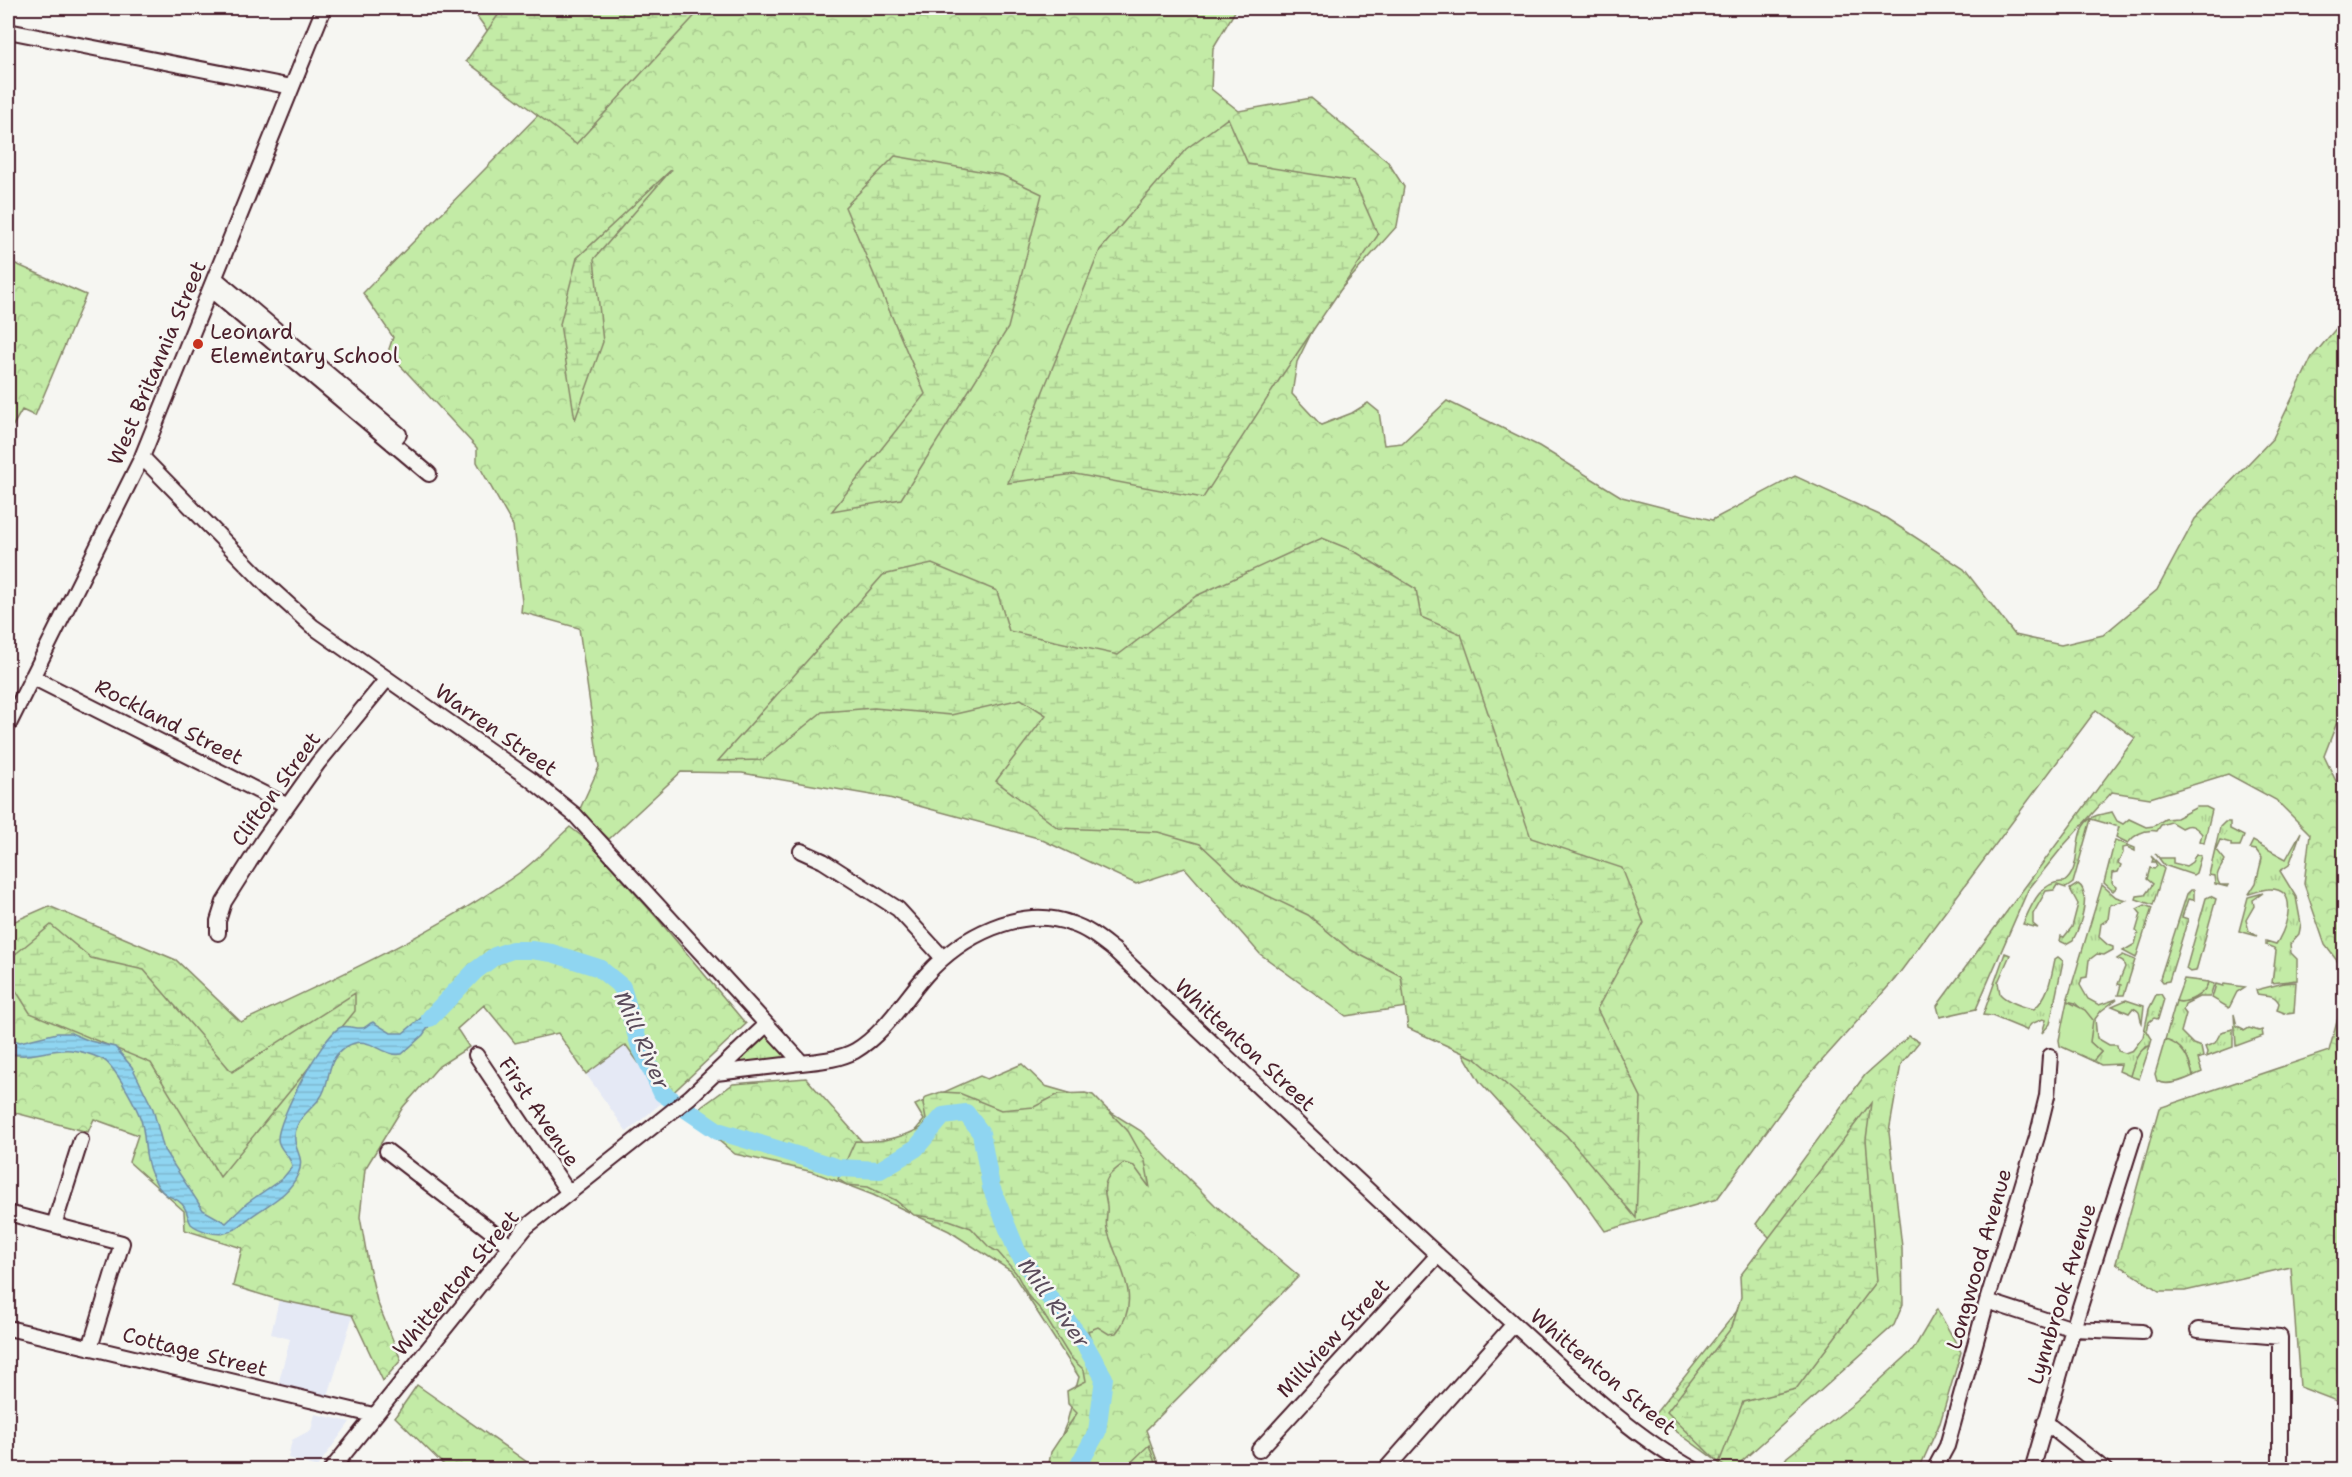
<svg xmlns="http://www.w3.org/2000/svg" width="2352" height="1477" font-family="'Shantell Sans',sans-serif">
	<style>
		.built { fill: #e5e9f5 }
		.grass { fill: url(#grass-tufts); stroke: #868568; stroke-width: 1.5 }
		.forest { fill: url(#forest-crowns); stroke: #868568; stroke-width: 1.5 }
		.wetland { fill: url(#wetland-marsh); stroke: #868568; stroke-width: 1.5 }
		.garden { fill: #c3eba6; stroke: #868568; stroke-width: 1.5 }
		.water { fill: url(#water-rules); stroke: #738ca2; stroke-width: 1.5 }
		.lines { fill: none; stroke-linecap: round; stroke-linejoin: round }
		.river { stroke: #8fd5f1; stroke-width: 18 }
		.minor-casing { stroke: #4a1f2b; stroke-width: 18 }
		.minor { stroke: #f6f6f2; stroke-width: 14 }
		.poi-dot { fill: #c8321e; stroke: #f6f6f2; stroke-width: 2 }
		.labels { text-anchor: middle; dominant-baseline: central; stroke-width: 5; stroke-linejoin: round; paint-order: stroke }
		.poi-label { font-size: 21px; fill: #4a1f2b; stroke: #f6f6f2; text-anchor: start }
		.street-label { font-size: 21px; fill: #4a1f2b; stroke: #f6f6f2 }
		.water-label { font-size: 22px; font-style: italic; fill: #5b4c5c; stroke: #f6f6f2 }
	</style>
	<defs>
		<pattern id="grass-tufts" width="24" height="20" patternUnits="userSpaceOnUse" patternTransform="scale(1.5)"><rect width="24" height="20" fill="#c3eba6"/><path d="M3 7l-1-3M5 7V3M7 7l1-3M15 17l-1-3M17 17v-4M19 17l1-3" fill="none" stroke="#a9c98f"/></pattern>
		<pattern id="forest-crowns" width="20" height="18" patternUnits="userSpaceOnUse" patternTransform="scale(1.5)"><rect width="20" height="18" fill="#c3eba6"/><path d="M2 6a3 3 0 1 1 6 0M12 15a3 3 0 1 1 6 0" fill="none" stroke="#a9c98f"/></pattern>
		<pattern id="wetland-marsh" width="20" height="14" patternUnits="userSpaceOnUse" patternTransform="scale(1.5)"><rect width="20" height="14" fill="#c3eba6"/><path d="M1 5h8M5 5V1M11 12h8M15 12V8" fill="none" stroke="#a9c98f"/></pattern>
		<pattern id="water-rules" width="6" height="5" patternUnits="userSpaceOnUse" patternTransform="scale(1.5)"><rect width="6" height="5" fill="#8fd5f1"/><path d="M0 2.5h6" fill="none" stroke="#7db6cf"/></pattern>
	</defs>
	<rect width="100%" height="100%" fill="#f6f6f2"/>
	<filter id="ink" filterUnits="userSpaceOnUse"><feTurbulence type="fractalNoise" baseFrequency=".0167" numOctaves="2"/><feDisplacementMap in="SourceGraphic" scale="12" xChannelSelector="R" yChannelSelector="G"/><feConvolveMatrix kernelMatrix="1 2 1 2 8 2 1 2 1" color-interpolation-filters="sRGB"/></filter>
	<g filter="url(#ink)">
		<path class="built" d="M626 1045 665 1100 627 1132 586 1074Z
			M279 1300 353 1315 328 1396 278 1385 290 1339 271 1334Z
			M315 1414 350 1422 317 1467 288 1458 292 1440 311 1430Z"/>
		<path class="grass" d="M2197 807H2206L2212 810 2204 843 2200 841 2202 834C2195 826 2191 823 2181 828L2171 822 2161 825 2157 831C2145 829 2136 833 2128 843L2116 837 2119 827 2091 819 2073 883 2066 888 2057 885 2054 890 2046 891 2033 914V924L2038 928 2023 924C2031 906 2041 880 2064 882 2085 867 2069 829 2093 817 2098 814 2106 814 2112 812L2117 821 2123 824 2129 819 2146 827 2154 826 2165 819 2176 818Z
			M2225 822H2230V829L2244 836 2240 846H2231V843L2220 840 2216 849 2225 860C2221 868 2213 875 2220 885H2228L2227 887 2215 884 2214 876 2209 875 2220 827Z
			M2301 832 2289 865 2280 871 2296 897 2301 924 2299 934 2290 944 2291 953 2297 959V980L2272 983 2276 951 2274 948 2266 945V941L2276 944 2278 941C2287 925 2300 887 2268 889 2262 889 2255 893 2249 894L2256 883 2262 858 2256 850 2249 849 2253 841 2286 859Z
			M2115 840 2135 848V851L2127 847 2123 848V853L2118 863 2121 865 2118 872 2113 873 2112 883 2117 887 2113 891 2104 883Z
			M2155 853 2159 858H2173V863L2186 866 2192 862 2196 854 2201 856 2196 873 2193 875 2164 865Z
			M2151 856 2164 869 2153 905 2136 899 2137 896 2145 895 2153 884 2147 879 2150 868 2154 869 2157 866 2155 862H2152L2153 859Z
			M2078 884C2092 892 2080 927 2073 940L2066 944 2060 941 2061 936 2064 937 2072 927 2078 904 2070 889Z
			M2102 885 2116 897 2126 900 2110 905 2108 919 2101 924 2099 937 2108 945 2113 947V950L2104 955 2097 954 2089 960 2087 977 2082 978 2080 985 2088 999 2099 1005 2117 999 2101 1011 2095 1019 2097 1038 2109 1045H2117L2118 1051 2125 1053 2133 1050 2143 1037 2149 1009 2156 995 2161 994 2164 999 2158 1019 2154 1018 2149 1022 2147 1031 2152 1039 2150 1046 2145 1047 2137 1058 2130 1076 2119 1071 2121 1064 2101 1065 2093 1061 2101 1052 2090 1042 2092 1020 2075 1003 2067 1001Z
			M2191 890H2194V900L2188 899 2182 917 2188 919 2169 981 2163 982 2160 978 2187 894Z
			M2263 893 2253 900 2254 906 2246 920 2249 931 2257 936 2239 931 2248 897Z
			M2210 896 2216 899 2196 971 2190 972 2186 969 2188 962 2206 898Z
			M2145 905 2152 908 2136 958 2123 951 2135 944 2138 933 2136 931 2141 914 2137 909Z
			M2005 953 2010 955 1998 982 2000 994C2006 1001 2025 1008 2034 1009 2049 996 2051 978 2055 959L2058 957 2063 961 2050 1024 2042 1033 2046 1020 2043 1019 2031 1024 2026 1030 1992 1016 1983 1015Z
			M2123 955 2135 960 2124 995H2118L2121 985 2118 984 2125 967 2123 962 2117 959Z
			M2208 982 2214 984 2210 997H2199L2185 1004 2183 1010 2186 1014 2181 1032 2193 1044 2201 1047 2203 1057 2198 1059 2202 1072 2193 1076C2188 1056 2185 1048 2165 1040L2176 1001C2187 1004 2206 994 2208 982Z
			M2296 982 2294 1013 2287 1014 2277 1010 2279 1003C2274 993 2266 996 2257 994L2256 990 2284 983Z
			M2216 984 2223 986 2224 984 2245 987 2237 992 2229 1008 2212 998Z
			M2126 1000 2144 1006 2142 1023C2138 1016 2143 1012 2133 1008L2129 1013 2112 1006Z
			M2234 1014 2237 1026 2242 1028 2244 1031 2249 1028 2259 1031 2262 1030 2263 1036 2236 1046Z
			M2233 1029V1047L2206 1057 2207 1052 2205 1047 2215 1043 2221 1032Z
			M766 1034 790 1059 734 1066Z"/>
		<path class="forest" d="M471 8H1237L1213 48 1211 89 1239 111 1311 98 1388 162 1404 187 1397 226 1323 309 1297 362 1292 394 1321 425 1352 413 1368 403 1379 412 1384 445 1402 443 1447 401 1539 446 1622 497 1712 520 1795 476 1886 518 1964 569 2015 635 2061 645 2103 635 2157 590 2195 519 2273 438 2312 357 2344 319V704L2324 756 2344 798V970L2325 945 2304 884 2310 834 2276 800 2228 774 2150 798 2112 792 2064 845 2028 890 1976 1009 1940 1017 1937 1006 2135 738 2096 710 1895 979 1801 1084 1717 1199 1605 1231 1568 1179 1480 1082 1433 1003 1346 1016 1260 954 1185 868 1136 884 1038 838 889 798 742 773 681 772 609 839 579 811 599 767 579 628 521 612 522 602 513 526 477 462V448L388 352 393 337 363 293 544 109Z
			M8 253 9 261 86 295 35 416 22 410 8 434Z
			M570 827 588 841 657 918 746 1024 665 1100 626 1045 586 1074 558 1033 515 1043 484 1005 457 1029 469 1047 439 1066 403 1107 365 1169 360 1217 368 1262 377 1301 401 1360 383 1381 352 1315 279 1300 233 1286 242 1248 185 1230 184 1211 129 1162 138 1135 94 1119 88 1132 8 1111V924L49 906 176 960 241 1022C336 978 433 934 519 873 537 860 553 842 570 827Z
			M2344 996V1404L2300 1387 2291 1267 2185 1291H2159L2116 1263 2159 1108 2329 1051Z
			M1909 1036 1919 1042 1901 1064 1889 1132 1902 1247 1903 1304 1894 1325 1733 1469H1728L1654 1415 1784 1252 1756 1224 1865 1075Z
			M1022 1064 1045 1086 1090 1099 1141 1131 1215 1205 1299 1276 1146 1430 1160 1469H1048L1067 1422 1079 1377 1011 1271 949 1231 873 1195 813 1172 735 1154 689 1116 733 1084 806 1078 866 1146H902L924 1120 915 1105 980 1076 987 1079Z
			M1937 1309 1961 1352 1940 1423 1919 1469H1779L1787 1457 1856 1402 1913 1350Z
			M417 1385 537 1469H448L395 1417Z"/>
		<path class="wetland" d="M503 8H702L576 144 466 61Z
			M1228 118 1248 164 1354 181 1378 235 1283 374 1203 498 1075 474 1008 483 1039 401 1100 250 1186 149Z
			M895 156 1002 175 1042 194 1008 328 901 499 832 511 925 394 845 207Z
			M672 169 594 259 603 342 575 420 560 324 577 258Z
			M1322 538 1354 551 1416 589 1421 617 1461 634 1531 838 1622 868 1644 923 1597 1009 1641 1097 1636 1218 1566 1135 1476 1059 1408 1028 1401 976 1349 949 1308 915 1243 884 1200 844 1158 832 1058 828 996 781 1046 715 1021 699 951 715 874 708 822 712 763 760 718 761 883 575 932 564 997 591 1009 631 1118 655 1196 596Z
			M51 925 91 958 144 970 232 1072 355 993V1011L220 1177 151 1063 30 1013 8 978V960Z
			M941 1092 959 1093 1001 1110 1034 1107 1059 1094 1085 1093 1093 1095 1128 1131 1145 1161 1150 1188 1134 1166 1124 1163C1119 1167 1110 1173 1107 1179 1102 1188 1106 1197 1107 1206 1108 1213 1105 1221 1107 1229 1116 1263 1145 1298 1116 1333L1109 1334 1098 1327 1088 1331C1102 1367 1113 1403 1098 1441 1094 1451 1087 1460 1082 1469H1048L1051 1452 1077 1413 1068 1404 1067 1391 1086 1381 1084 1370 1070 1357 1041 1310 1029 1297 1016 1273 998 1252 989 1247 971 1228 949 1220 914 1215 895 1200 868 1187 847 1185 838 1179 855 1141C879 1143 902 1138 923 1127L926 1120 923 1103 926 1097Z
			M1871 1103 1866 1139 1877 1281 1796 1389 1743 1402 1719 1463 1667 1412 1732 1327 1741 1297 1740 1276Z
			M1149 1445 1157 1469H1124Z"/>
		<path class="garden" d="M2184 979 2208 982C2206 994 2187 1004 2176 1001Z
			M2067 1001 2085 1010 2093 1020 2090 1042 2101 1052 2093 1061 2060 1046 2059 1040Z
			M2165 1040C2183 1044 2189 1059 2193 1076 2182 1081 2167 1087 2157 1081L2155 1074Z
			M2150 1046 2139 1079 2130 1076C2133 1065 2138 1048 2150 1046Z"/>
		<path class="water" d="M453 991 423 1035 402 1054C382 1058 369 1032 346 1047 324 1060 332 1083 320 1098 311 1110 296 1118 295 1135 293 1151 306 1156 298 1174 289 1196 266 1205 248 1219 241 1225 235 1231 225 1233 216 1236 198 1230 191 1224 187 1217 188 1211 182 1204 177 1198 173 1199 167 1195 159 1191 155 1181 151 1173 144 1157 146 1141 142 1124 139 1110 114 1064 102 1059 93 1055 80 1051 71 1050 49 1048 30 1060 8 1053V1038L20 1042 57 1033H71L90 1041 115 1047 132 1067 153 1109 164 1150 203 1210 226 1223 247 1203 283 1178 292 1167C292 1156 278 1150 278 1139 278 1118 322 1038 339 1028 347 1024 353 1029 362 1028 366 1028 369 1023 373 1022L391 1033H403Z"/>
		<g class="lines">
			<path class="river" d="M430 1018 475 971 495 956 512 950H531L552 953 599 968 622 987 639 1044 662 1093 718 1131 839 1168 880 1170 916 1148 943 1116 966 1113 981 1133 991 1187 1017 1251 1042 1288 1083 1341 1104 1378 1097 1432 1076 1470"/>
			<g class="minor-casing">
				<path id="minor" d="M8 31 292 87
					M216 279 399 434 392 443
					M211 290 429 474
					M142 457 268 586 312 626 530 779 575 815 802 1063
					M32 677 286 805
					M8 726 142 457 324 8
					M801 851 823 861 898 909 943 958
					M218 933V921L224 902 264 839 318 763 387 679
					M476 1055 568 1192
					M716 1073C741 1070 767 1067 793 1064 814 1061 836 1061 855 1051 884 1034 904 1000 926 975 960 937 1021 904 1072 924 1088 929 1101 940 1114 950 1244 1072 1372 1197 1505 1316 1565 1370 1624 1431 1695 1470
					M387 1151 509 1245
					M8 1213 122 1243 90 1348
					M54 1225 81 1140
					M1987 1301 2073 1329 2142 1332
					M8 1328 373 1415
					M2198 1330 2280 1337V1470
					M2045 1422 2105 1470
					M1259 1450 1438 1255
					M331 1470 526 1227 690 1097 766 1025
					M1385 1470 1514 1324
					M1934 1470 1947 1446 1987 1301 2037 1137 2047 1096 2050 1056
					M2032 1470 2073 1329 2135 1133"/>
			</g>
			<use href="#minor" class="minor"/>
		</g>
	</g>
	<circle class="poi-dot" cx="198" cy="344" r="6"/>
	<g class="labels">
		<g class="poi-label">
			<text x="210" y="332">Leonard<tspan x="210" dy="24">Elementary School</tspan></text>
		</g>
		<g class="street-label">
			<text transform="translate(157 363) rotate(-67)">West Britannia Street</text>
			<text transform="translate(169 722) rotate(27)">Rockland Street</text>
			<text transform="translate(496 730) rotate(35)">Warren Street</text>
			<text transform="translate(276 789) rotate(-54)">Clifton Street</text>
			<text transform="translate(1245 1045) rotate(43)">Whittenton Street</text>
			<text transform="translate(539 1112) rotate(56)">First Avenue</text>
			<text transform="translate(1979 1259) rotate(-74)">Longwood Avenue</text>
			<text transform="translate(456 1283) rotate(-50)">Whittenton Street</text>
			<text transform="translate(2062 1294) rotate(-73)">Lynnbrook Avenue</text>
			<text transform="translate(1333 1338) rotate(-47)">Millview Street</text>
			<text transform="translate(195 1352) rotate(14)">Cottage Street</text>
			<text transform="translate(1603 1372) rotate(40)">Whittenton Street</text>
		</g>
		<g class="water-label">
			<text transform="translate(642 1040) rotate(66)">Mill River</text>
			<text transform="translate(1054 1303) rotate(54)">Mill River</text>
		</g>
	</g>
	<rect width="2352" height="1477" fill="none" stroke="#f6f6f2" stroke-width="30"/>
	<rect x="15" y="15" width="2322" height="1447" fill="none" stroke="#4a1f2b" stroke-width="2" filter="url(#ink)"/>
</svg>
